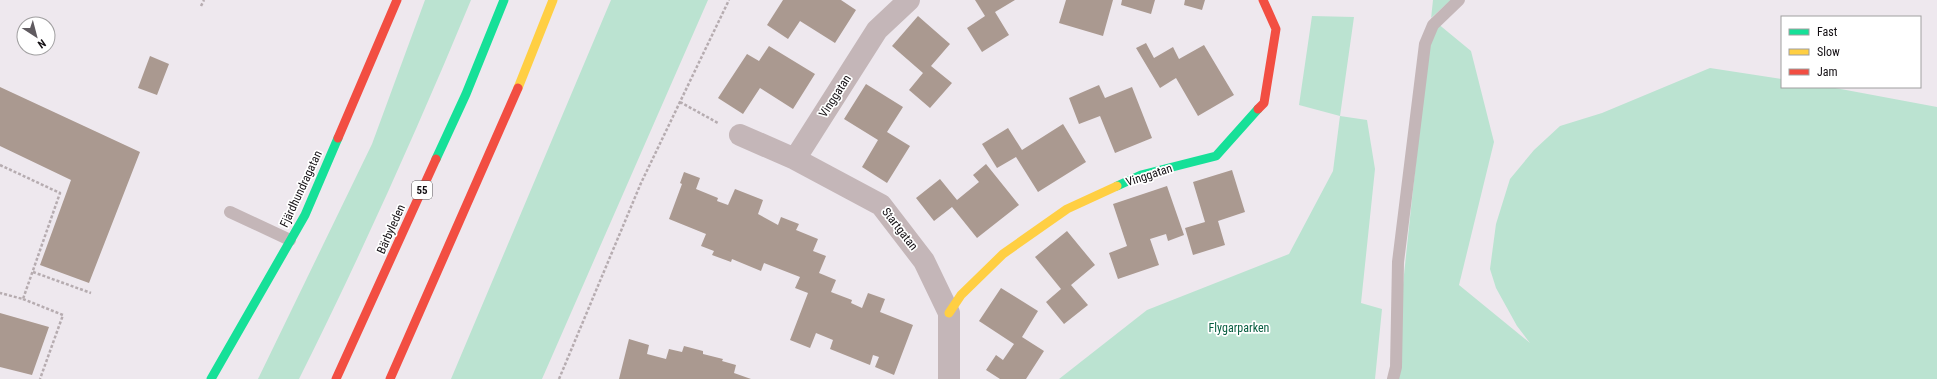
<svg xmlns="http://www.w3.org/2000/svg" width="1937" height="379" font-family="'Roboto Condensed',sans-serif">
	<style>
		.green { fill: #bbe3d1 }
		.building { fill: #aa9990 }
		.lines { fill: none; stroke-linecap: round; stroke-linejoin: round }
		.path { stroke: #b6acb0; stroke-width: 2.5; stroke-dasharray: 3 2; stroke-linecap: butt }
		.lane { stroke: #c4b6b8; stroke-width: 12 }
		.street { stroke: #c4b6b8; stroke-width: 22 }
		.fast { stroke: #16e098; stroke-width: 9 }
		.slow { stroke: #ffcf43; stroke-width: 9 }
		.jam { stroke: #f24e42; stroke-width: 9 }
		.labels { text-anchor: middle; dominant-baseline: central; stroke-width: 3.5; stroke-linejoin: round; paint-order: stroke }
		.shield { fill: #fff; stroke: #595659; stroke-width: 1 }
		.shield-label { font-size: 11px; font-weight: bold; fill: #120e12 }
		.street-label { font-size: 12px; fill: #120e12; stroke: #fff }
		.park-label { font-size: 12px; fill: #075e40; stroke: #fff }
	</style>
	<rect width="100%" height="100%" fill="#eee8ee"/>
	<path class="green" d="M425 0H471C418 128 361 255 299 379H258L372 144Z
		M611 0H708L542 379H451Z
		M1433 0H1451L1431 18 1471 51 1494 142 1459 285 1530 343 1517 326 1496 288 1490 269 1496 224 1510 179 1534 150 1560 126 1602 113 1710 68 1782 79V87H1830L1937 107V379H1393Z
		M1312 16 1354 17 1340 116 1367 120 1375 169 1361 303 1382 309 1375 379H1059L1147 310 1289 254 1333 171 1340 116 1299 105Z"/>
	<path class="building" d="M783 0H841L856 10 835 43 800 21 788 39 767 25Z
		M975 0H1015L995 12 1009 35 982 52 967 28 985 16Z
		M1066 0H1113L1103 36 1059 23Z
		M1122 0H1155L1151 14 1121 5Z
		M1185 0H1205L1202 10 1184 5Z
		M918 16 950 44 931 66 952 83 930 108 909 90 923 73 892 46Z
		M1146 43 1154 58 1173 47 1179 59 1204 45 1234 95 1198 116 1176 78 1160 88 1136 48Z
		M769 46 815 74 793 109 760 88 743 114 718 98 747 54 759 61Z
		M150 56 169 64 157 95 138 88Z
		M866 84 903 107 887 132 910 146 887 183 862 167 878 140 844 119Z
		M1099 85 1105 98 1132 87 1152 138 1115 153 1100 116 1079 124 1069 98Z
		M0 87 140 152 89 283 40 265 71 180 0 146Z
		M1063 124 1086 162 1038 192 1016 157 997 168 982 144 1008 128 1022 150Z
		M986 164 1019 205 977 238 952 207 934 221 916 198 940 179 957 200 979 182 973 175Z
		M1232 170 1245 212 1218 221 1225 245 1193 255 1185 228 1205 222 1193 182Z
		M684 172 700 178 696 189 718 198 717 201 728 205 735 189 763 200 758 214 778 225 781 217 799 224 796 230 818 239 813 251 826 256 819 273 836 280 831 292 852 300 851 303 862 308 868 293 885 299 880 312 913 325 894 375 875 367 879 357 873 355 870 365 830 349 833 340 816 333 810 348 790 340 808 293 795 288 800 277 764 263 761 271 732 259 731 262 712 255 714 251 701 246 706 234 669 219 682 184 680 183Z
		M1167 186 1184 235 1168 241 1166 234 1150 239 1159 265 1118 279 1109 253 1127 246 1113 204Z
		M1067 231 1095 265 1071 285 1088 305 1064 324 1046 302 1061 289 1035 257Z
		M1001 288 1038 311 1022 337 1044 351 1026 379H1000L986 370 996 355 1003 360 1014 344 979 321Z
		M0 313 49 327 32 375 0 367Z
		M629 339 649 345 647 354 666 359 669 349 682 352 684 346 703 351V354L723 359 722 361 736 365 734 373 751 379H619Z"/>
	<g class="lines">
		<path class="path" d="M201 6 204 0
			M680 102 718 123
			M0 165 60 193 23 299 0 293
			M33 272 91 293
			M23 299 63 315 40 379
			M559 379 641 183 729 0"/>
		<path class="lane" d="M230 212 290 240
			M1393 379 1396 367 1398 262 1425 44 1433 25 1459 0"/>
		<path class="street" d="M740 135 795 159 881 205 924 261 949 313V379
			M795 159 877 30 909 0"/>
		<path class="fast" d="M436 159 466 94 504 0
			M1117 186 1141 175 1216 156 1258 109
			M211 379 305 215 338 138"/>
		<path class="slow" d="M518 88 553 0
			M949 313 961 295 1003 254 1067 209 1117 186"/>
		<path class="jam" d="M1258 109 1264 103 1276 29 1263 0
			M338 138 397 0
			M336 379 436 159
			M390 379 518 88"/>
	</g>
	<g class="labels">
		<rect class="shield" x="412" y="181" width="20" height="18" rx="3"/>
		<g class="shield-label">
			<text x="422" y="190">55</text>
		</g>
		<g class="street-label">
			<text transform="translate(835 96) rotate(-57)">Vinggatan</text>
			<text transform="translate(1149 175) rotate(-18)">Vinggatan</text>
			<text transform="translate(301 189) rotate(-65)">Fjärdhundragatan</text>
			<text transform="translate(391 229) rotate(-66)">Bärbyleden</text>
			<text transform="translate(900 229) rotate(52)">Startgatan</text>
		</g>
		<g class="park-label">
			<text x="1239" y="328">Flygarparken</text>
		</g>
	</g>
	<rect x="1781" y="16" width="140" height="72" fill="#ffffff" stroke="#a09fa0"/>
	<rect x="1789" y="29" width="20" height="6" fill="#16e098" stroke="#a09fa0"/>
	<text x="1817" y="36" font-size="12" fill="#120e12">Fast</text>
	<rect x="1789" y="49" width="20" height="6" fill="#ffcf43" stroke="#a09fa0"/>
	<text x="1817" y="56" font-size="12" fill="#120e12">Slow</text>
	<rect x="1789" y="69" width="20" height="6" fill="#f24e42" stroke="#a09fa0"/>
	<text x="1817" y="76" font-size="12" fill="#120e12">Jam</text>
	<g transform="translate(36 36) rotate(144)"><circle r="19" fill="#ffffff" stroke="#a09fa0"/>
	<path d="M0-3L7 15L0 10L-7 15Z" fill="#5f5a5f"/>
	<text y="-6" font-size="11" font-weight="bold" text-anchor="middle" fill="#120e12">N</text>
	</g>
</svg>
